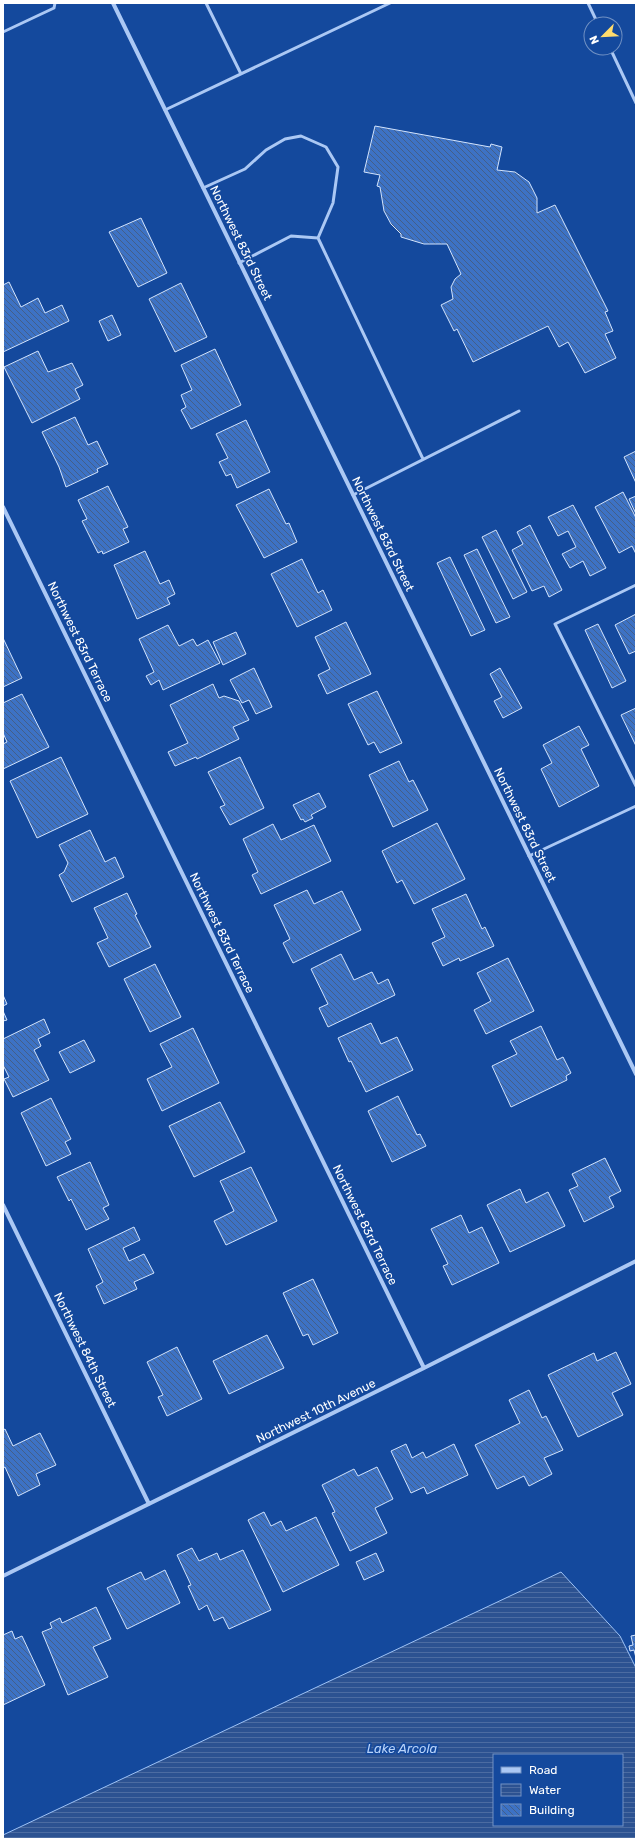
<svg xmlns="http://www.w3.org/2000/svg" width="639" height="1842" font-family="Rubik,sans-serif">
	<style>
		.water { fill: url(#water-rules); stroke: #9dc2f6; fill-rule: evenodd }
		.building { fill: url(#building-back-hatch); stroke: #d3e4fd }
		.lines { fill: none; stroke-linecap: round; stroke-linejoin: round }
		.service { stroke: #abc8f4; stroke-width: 3 }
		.minor { stroke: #abc8f4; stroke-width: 4 }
		.labels { text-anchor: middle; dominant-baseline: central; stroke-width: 3.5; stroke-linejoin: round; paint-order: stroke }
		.street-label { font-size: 12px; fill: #fff; stroke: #14499d }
		.water-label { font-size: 13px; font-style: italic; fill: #b8d3fa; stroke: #14499d }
	</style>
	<defs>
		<pattern id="water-rules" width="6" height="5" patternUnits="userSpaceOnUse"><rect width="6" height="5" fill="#2c5291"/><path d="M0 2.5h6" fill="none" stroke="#4c6ca2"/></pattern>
		<pattern id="building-back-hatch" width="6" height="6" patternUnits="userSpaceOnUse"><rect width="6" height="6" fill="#3d72c4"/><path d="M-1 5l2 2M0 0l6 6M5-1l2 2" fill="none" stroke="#445f88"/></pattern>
	</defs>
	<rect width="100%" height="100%" fill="#14499d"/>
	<path class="water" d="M561 1572 620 1636 636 1668V1839H3V1835ZM494 1755H622V1825H494Z"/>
	<path class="building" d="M375 126 490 147 491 144 502 147 497 170 515 172 529 182 537 198V213L555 205 608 311 605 312 613 331 605 334 616 358 585 373 568 342 559 347 548 326 473 362 457 329 454 331 441 305 453 299 451 287 455 279 461 274 447 244H424L401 237V234L391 224 384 211 380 187 377 186 380 175 364 172Z
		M141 218 167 273 138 287 109 232Z
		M9 282 21 307 38 298 45 313 62 305 69 321 3 352V285Z
		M181 283 207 337 175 352 149 299Z
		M112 315 121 335 108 341 99 321Z
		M215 349 241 405 191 429 181 410 186 407 181 395 192 390 181 365Z
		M38 351 48 372 72 363 83 385 75 389 80 399 32 423 4 367Z
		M75 417 88 445 97 441 108 464 97 469 98 472 66 487 59 467 42 432Z
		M246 420 270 472 237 488 231 474 226 476 219 462 228 458 216 434Z
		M636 451V483L624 457Z
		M108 486 128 527 123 529 129 542 103 554 102 551 98 553 82 521 87 519 78 500Z
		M269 489 286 524 289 523 297 542 264 558 236 505Z
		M623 492 636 518V554L632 546 619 553 595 507Z
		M636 496V514L629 499Z
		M573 505 606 568 590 576 583 561 570 568 562 554 576 547 568 531 558 536 548 517Z
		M530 525 562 590 549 597 544 586 532 591 512 550 523 544 517 532Z
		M496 530 527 592 513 599 482 537Z
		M477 549 510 617 496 623 464 555Z
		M145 551 160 584 169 580 175 594 167 598 170 604 137 619 114 565Z
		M450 557 485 630 471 636 437 563Z
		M302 559 318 593 323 590 332 610 297 627 271 574Z
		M636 614V651L629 654 615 625Z
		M346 622 371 674 327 694 318 675 330 669 315 637Z
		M598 624 626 681 612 688 585 630Z
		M168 625 179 646 193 639 197 646 208 640 220 663 163 690 159 680 151 685 146 676 154 672 139 639Z
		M236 632 246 654 223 665 213 642Z
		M3 638 22 678 3 687Z
		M254 668 272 707 256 714 249 700 242 703 230 680Z
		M500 668 522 708 503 718 494 701 502 697 490 674Z
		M213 684 219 698 224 696 239 701 249 720 233 727 239 739 197 759 196 757 175 766 168 752 188 743 170 705Z
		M377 691 402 743 380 753 374 742 368 745 348 704Z
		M22 694 49 747 3 769V744L7 742 3 733V703Z
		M636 708V746L621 715Z
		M579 726 589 745 581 749 599 786 559 807 541 769 552 763 543 745Z
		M61 757 88 814 37 838 10 781Z
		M240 757 264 808 230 825 220 807 225 805 208 772Z
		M399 761 409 782 413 780 428 810 393 827 369 775Z
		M319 793 326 807 311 815 313 818 305 822 303 819 301 820 293 805Z
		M437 823 465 879 414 904 402 880 397 883 382 851Z
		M273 824 281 840 314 825 331 861 261 894 252 875 258 872 243 839Z
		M90 830 105 862 115 857 124 877 72 902 59 875 64 872 68 863 59 845Z
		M307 890 314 904 342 891 361 930 293 963 283 943 290 939 274 905Z
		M127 893 137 914 135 915 151 947 109 967 97 943 108 938 94 908Z
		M466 894 482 929 485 927 494 946 460 961 459 958 443 966 432 943 445 937 432 909Z
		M341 954 354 980 372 972 378 984 388 979 395 995 328 1027 319 1008 328 1004 311 969Z
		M508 958 534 1011 486 1034 474 1010 491 1001 477 973Z
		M155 964 181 1017 150 1032 124 979Z
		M3 995 7 1004 3 1006Z
		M3 1011 7 1020 3 1021Z
		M44 1019 50 1033 38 1039 41 1046 34 1050 49 1080 13 1097 4 1079 9 1077 3 1065V1039Z
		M371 1023 381 1044 397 1037 413 1070 366 1092 351 1061 349 1062 338 1038Z
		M541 1026 557 1060 563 1057 571 1073 566 1076 567 1080 511 1107 492 1066 517 1054 510 1041Z
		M193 1028 219 1083 162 1111 147 1079 172 1067 160 1044Z
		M84 1040 95 1061 70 1073 59 1052Z
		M398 1096 417 1135 420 1134 426 1146 392 1162 368 1111Z
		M51 1098 71 1139 65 1142 71 1154 46 1166 21 1113Z
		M220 1102 245 1152 194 1177 169 1126Z
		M605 1158 621 1191 609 1197 614 1207 584 1222 569 1190 578 1186 572 1174Z
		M90 1162 109 1205 103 1208 109 1219 86 1230 71 1199 69 1201 57 1177Z
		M251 1167 277 1221 226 1245 214 1221 234 1211 220 1181Z
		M520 1189 526 1203 548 1192 565 1226 510 1252 487 1205Z
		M461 1215 469 1233 482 1227 499 1263 452 1285 443 1266 448 1264 431 1229Z
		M134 1227 140 1240 123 1248 129 1261 144 1254 154 1273 134 1282 137 1289 104 1304 96 1286 103 1282 88 1249Z
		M313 1279 338 1333 313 1345 308 1334 303 1336 283 1293Z
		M267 1335 284 1368 229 1394 213 1361Z
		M177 1347 202 1399 167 1416 158 1397 163 1395 147 1362Z
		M616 1352 631 1384 612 1393 623 1415 578 1437 548 1375 594 1353 597 1361Z
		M529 1390 542 1418 546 1416 563 1450 544 1458 552 1474 529 1486 524 1476 497 1489 475 1445 520 1423 509 1400Z
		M5 1429 13 1446 40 1433 56 1465 36 1474 40 1485 18 1496 5 1467 3 1468V1430Z
		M406 1444 412 1458 423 1452 426 1458 454 1444 468 1475 427 1494 424 1487 411 1493 391 1451Z
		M377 1467 393 1499 375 1508 387 1533 350 1551 332 1513 335 1512 322 1485 354 1469 358 1476Z
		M264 1512 271 1526 281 1521 286 1531 316 1517 339 1565 283 1592 248 1520Z
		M192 1548 199 1561 217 1553 220 1560 243 1550 271 1610 229 1629 223 1617 214 1621 207 1605 199 1610 188 1586 191 1585 177 1555Z
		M376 1553 384 1571 364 1580 356 1562Z
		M165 1570 180 1603 127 1629 107 1588 141 1572 145 1580Z
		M96 1607 111 1639 93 1647 108 1677 68 1695 42 1632 52 1628 50 1623 60 1618 62 1623Z
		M12 1631 15 1639 22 1636 45 1685 3 1705V1635Z
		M636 1635V1658L634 1650 630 1651 629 1646 633 1645 631 1636Z"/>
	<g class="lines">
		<path class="service" d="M206 3 241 74
			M588 3 598 24
			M3 32 54 8 55 3
			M610 48 636 103
			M165 110 390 3
			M203 188 245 169 266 150 285 139 301 136 326 147 338 167 333 203 318 238
			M239 263 291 236 318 238 423 459
			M353 495 519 411
			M636 585 555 624 636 786
			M529 856 636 806"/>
		<path class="minor" d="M113 3 636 1074
			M3 507 424 1368
			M3 1205 149 1504
			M3 1576 424 1368 636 1261"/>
	</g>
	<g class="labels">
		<g class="street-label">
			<text transform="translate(241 243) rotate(64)">Northwest 83rd Street</text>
			<text transform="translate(383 534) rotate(64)">Northwest 83rd Street</text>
			<text transform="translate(80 642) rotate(64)">Northwest 83rd Terrace</text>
			<text transform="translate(525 825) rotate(64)">Northwest 83rd Street</text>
			<text transform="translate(222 933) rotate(64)">Northwest 83rd Terrace</text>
			<text transform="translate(365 1225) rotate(64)">Northwest 83rd Terrace</text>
			<text transform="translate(85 1350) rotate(64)">Northwest 84th Street</text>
			<text transform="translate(316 1411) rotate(-26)">Northwest 10th Avenue</text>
		</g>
		<g class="water-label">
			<text x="402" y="1748">Lake Arcola</text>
		</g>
	</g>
	<rect width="639" height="1842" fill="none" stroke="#ffffff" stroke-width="8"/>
	<rect x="493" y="1754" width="130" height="72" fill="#14499d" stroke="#7292c4"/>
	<rect x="501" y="1767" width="20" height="6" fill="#abc8f4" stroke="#7292c4"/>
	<text x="529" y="1774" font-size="12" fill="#ffffff">Road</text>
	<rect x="501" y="1784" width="20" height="12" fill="url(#water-rules)" stroke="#7292c4"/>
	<text x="529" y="1794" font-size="12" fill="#ffffff">Water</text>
	<rect x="501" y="1804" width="20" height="12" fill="url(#building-back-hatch)" stroke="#7292c4"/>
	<text x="529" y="1814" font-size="12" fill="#ffffff">Building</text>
	<g transform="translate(603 36) rotate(246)"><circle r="19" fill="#14499d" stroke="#7292c4"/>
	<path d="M0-3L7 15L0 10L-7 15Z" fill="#ffdc6d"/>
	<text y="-6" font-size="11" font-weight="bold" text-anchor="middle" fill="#ffffff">N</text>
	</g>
</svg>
